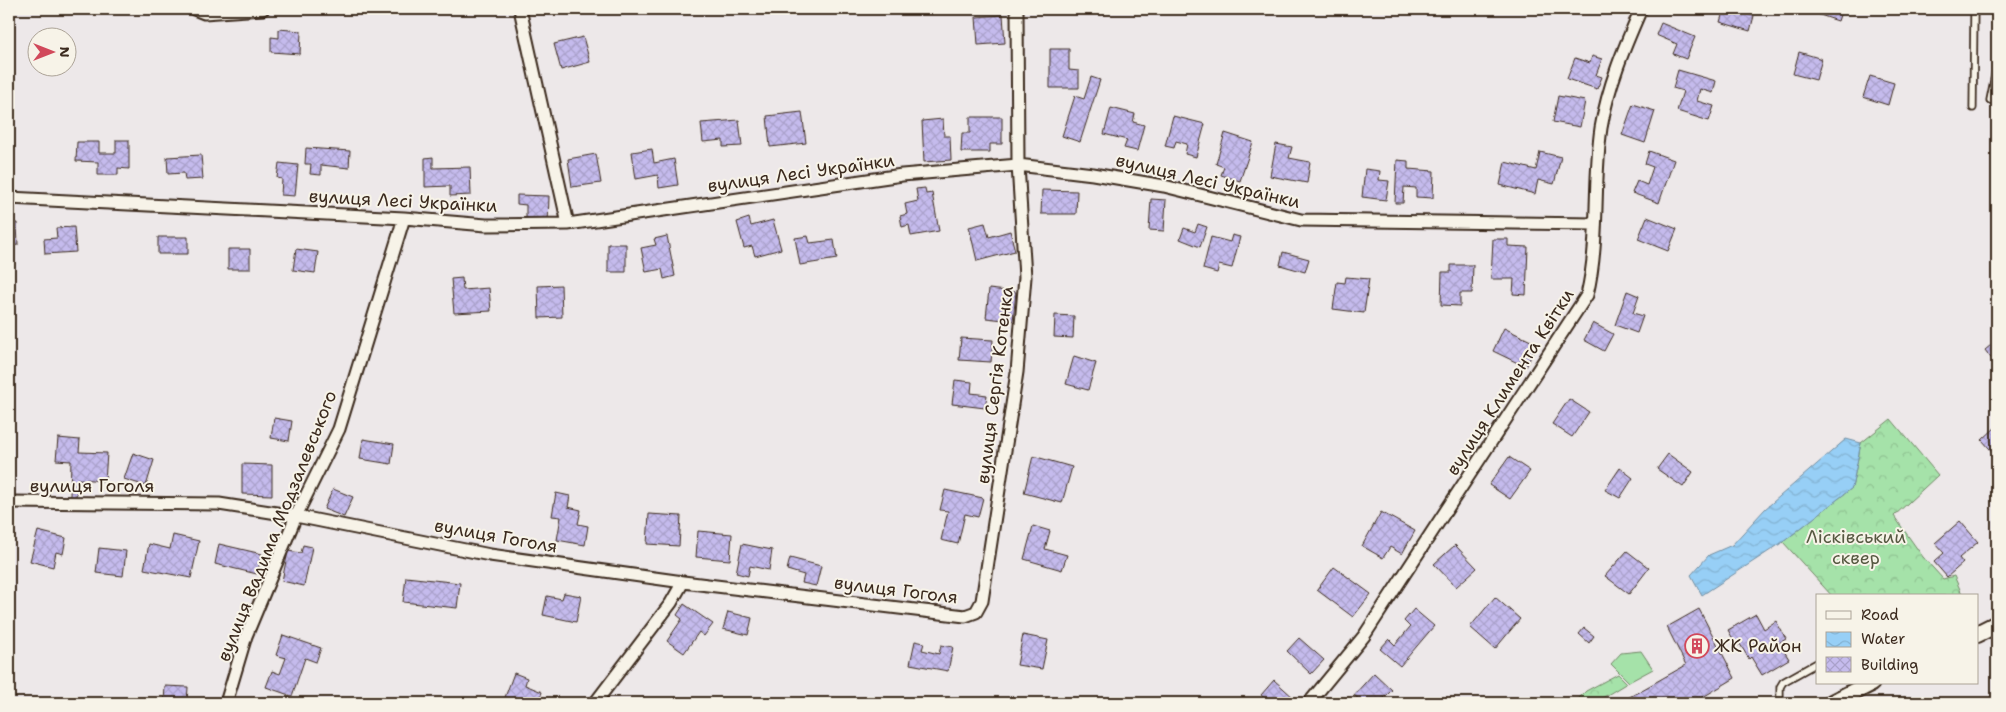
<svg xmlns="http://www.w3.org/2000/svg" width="2006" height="712" font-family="'Shantell Sans',sans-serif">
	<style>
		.forest { fill: url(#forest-crowns); stroke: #708664 }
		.garden { fill: #a5e2a9; stroke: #708664 }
		.water { fill: url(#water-waves); stroke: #728da0 }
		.building { fill: url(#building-cross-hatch); stroke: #3b2a1e }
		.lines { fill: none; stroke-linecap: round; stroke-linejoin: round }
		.lane-casing { stroke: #3b2a1e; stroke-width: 9 }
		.street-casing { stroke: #3b2a1e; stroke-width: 15 }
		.secondary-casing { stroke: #3b2a1e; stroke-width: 20 }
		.lane { stroke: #f7f3e8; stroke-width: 5.5 }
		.street { stroke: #f7f3e8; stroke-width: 11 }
		.secondary { stroke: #f7f3e8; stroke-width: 16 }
		.labels { text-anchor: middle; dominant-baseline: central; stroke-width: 4; stroke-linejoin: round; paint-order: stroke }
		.street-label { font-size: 18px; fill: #3b2a1e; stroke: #f7f3e8 }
		.park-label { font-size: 18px; fill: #565841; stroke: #f7f3e8 }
		.poi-label { font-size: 18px; fill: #3b2a1e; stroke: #f7f3e8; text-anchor: start }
	</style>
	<defs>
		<pattern id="forest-crowns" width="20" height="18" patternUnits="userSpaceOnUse" patternTransform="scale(1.25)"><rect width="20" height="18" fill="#a5e2a9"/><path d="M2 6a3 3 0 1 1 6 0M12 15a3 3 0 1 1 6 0" fill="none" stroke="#8fc291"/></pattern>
		<pattern id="water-waves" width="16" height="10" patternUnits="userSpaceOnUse" patternTransform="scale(1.25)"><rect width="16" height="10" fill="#97cff6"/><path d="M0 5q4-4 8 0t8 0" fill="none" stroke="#83b2d2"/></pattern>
		<pattern id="building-cross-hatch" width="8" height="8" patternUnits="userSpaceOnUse" patternTransform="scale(1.25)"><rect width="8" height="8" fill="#c5bbed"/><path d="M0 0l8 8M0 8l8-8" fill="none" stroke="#aaa1cb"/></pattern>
	</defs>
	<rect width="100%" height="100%" fill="#ede8e9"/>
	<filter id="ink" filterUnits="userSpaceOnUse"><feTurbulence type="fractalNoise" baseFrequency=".02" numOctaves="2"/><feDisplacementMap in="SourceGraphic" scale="10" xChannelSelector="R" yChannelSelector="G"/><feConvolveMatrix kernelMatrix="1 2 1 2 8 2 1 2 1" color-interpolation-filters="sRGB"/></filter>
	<g filter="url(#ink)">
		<path class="forest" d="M1891 419 1938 475 1894 516 1923 557 1943 579 1954 576 1963 596H1832L1783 542 1852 488 1861 443Z
			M1618 674 1627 683 1594 703H1574L1586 691Z"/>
		<path class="garden" d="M1641 651 1653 669 1629 682 1611 664 1621 653Z"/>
		<path class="water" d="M1846 439 1861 443 1852 488 1783 542 1702 595 1691 575 1709 555 1732 545 1765 509Z"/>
		<path class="building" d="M917 9H963V12L917 14Z
			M1724 9 1754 16 1750 31 1720 22Z
			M1815 9H1842L1838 21 1814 13Z
			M1003 15 1005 43 978 45 976 17Z
			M1661 23 1695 37 1686 59 1673 54 1677 44 1656 35Z
			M279 29 301 31 300 54 271 52V37L279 38Z
			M583 37 590 62 561 70 554 44Z
			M1050 49H1069V70L1079 71V88H1050Z
			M1799 52 1822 59 1816 80 1793 74Z
			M1592 56 1602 59 1596 75 1602 77 1597 89 1567 79 1575 58 1590 63Z
			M1678 70 1716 81 1713 93 1700 89 1697 101 1714 106 1709 121 1677 111 1683 91 1673 88Z
			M1870 76 1894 83 1888 105 1863 97Z
			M1091 77 1100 80 1080 142 1062 136 1075 96 1084 99Z
			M1558 96 1585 101 1580 127 1553 122Z
			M1633 104 1655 111 1645 143 1622 135Z
			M1111 108 1135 114 1133 122 1144 125 1137 151 1124 148 1127 140 1104 134Z
			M802 112 806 143 770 147 767 116Z
			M1173 116 1205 124 1196 157 1185 154 1187 144 1176 141 1174 148 1165 146Z
			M970 117H1002V144H990V152H961L962 133H970Z
			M943 119 944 136H950L951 160 924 162 922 121Z
			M739 120 742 146 723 147V140L703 142 701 123Z
			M1225 133 1253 142 1240 181 1221 175 1224 167 1216 164Z
			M116 140H129V169L118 168V175H98V162L76 161 77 142H99V153H116Z
			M1276 144 1292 147 1289 158 1310 162 1307 183 1270 176Z
			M306 148 350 151 349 168 321 165V175L310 174 311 164H305Z
			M652 149 654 163 674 159 678 185 659 188 658 175 636 179 632 152Z
			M1649 151 1674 160 1659 203 1632 193 1637 181 1647 185 1653 167 1645 164Z
			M1540 152 1561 157 1554 184 1538 180 1535 194 1500 185 1505 162 1536 170Z
			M596 154 601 183 572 187 568 159Z
			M201 155 203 179 185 180 184 173 168 174 167 157Z
			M433 157V168L470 167 471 195 450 196V186L425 187V158Z
			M1397 160 1408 161V169L1434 171 1433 198 1416 197V188L1404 187 1403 203H1395Z
			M279 163 298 165 295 196 281 195 282 179 277 178Z
			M1365 169 1380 171 1379 180 1389 181 1386 200 1362 197Z
			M925 188 926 194 932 193 939 231 911 236 909 225 902 227 900 216 907 214 905 204 918 201 916 189Z
			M1042 190 1077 191 1076 214H1041Z
			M517 195 549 196 548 225H526V205L517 204Z
			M1151 199 1166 200 1164 231 1149 230Z
			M1647 217 1677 229 1668 251 1638 239Z
			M749 218 751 226 773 220 781 249 755 256 752 246 744 248 737 222Z
			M9 223H17L18 245 9 246Z
			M985 223 989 237 1010 231 1015 251 977 261 969 227Z
			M1198 224 1207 227 1200 247 1180 239 1184 228 1195 232Z
			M74 227 76 252 45 254 44 239 57 238 56 228Z
			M1232 235 1240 237 1232 268 1219 265 1217 273 1203 269 1211 237 1230 242Z
			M667 236 675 276 664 279 662 269 646 272 641 248 656 245 654 239Z
			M808 236 810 243 834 240 837 259 800 265 795 238Z
			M158 237H188V254H158Z
			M1493 239H1508V246L1528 247 1526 295 1513 294 1514 279H1491Z
			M608 244H626V272H608Z
			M228 249H250V269H228Z
			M296 249 318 252 315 273 293 270Z
			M1283 252 1309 259 1305 272 1280 265Z
			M1451 265H1473L1472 293H1460V306L1441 305 1442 272H1451Z
			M1346 277 1369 279 1364 313 1333 309 1337 282 1345 283Z
			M462 278 463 290 489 288 491 311 454 313 451 279Z
			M561 285 562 317 539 318 538 286Z
			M989 289 1016 292 1013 321 986 318Z
			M1627 291 1639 296 1633 313 1643 316 1637 333 1615 325Z
			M1055 315 1074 316 1073 338 1054 337Z
			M1593 323 1613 334 1604 351 1584 340Z
			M1504 328 1537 344 1526 367 1493 351Z
			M961 338 993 340 991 362 959 360Z
			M1997 340V366L1985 350Z
			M1074 356 1096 363 1088 390 1066 384Z
			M955 380 972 382 971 393 987 395 985 408 952 404Z
			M1569 399 1589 412 1572 437 1552 424Z
			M274 418 292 421 289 441 271 438Z
			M1997 426V457L1982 440Z
			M58 438 80 440 79 452 107 453 105 481 78 479 76 497 70 496 71 461 56 460Z
			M363 439 394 444 391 464 360 459Z
			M133 453 154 460 146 486 124 479Z
			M1668 454 1693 472 1683 487 1657 469Z
			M1033 456 1072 467 1062 503 1024 493Z
			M1509 457 1530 471 1510 499 1489 485Z
			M242 464 272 465V495L242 494Z
			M1620 468 1633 478 1620 498 1605 490Z
			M333 489 353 497 344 517 324 509Z
			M945 490 983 498 978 517 965 514 958 544 941 540 948 511 940 510Z
			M556 493 570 496 568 507 581 510 578 524 588 526 585 545 557 540 561 517 552 516Z
			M1381 512 1415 531 1402 554 1390 547 1383 558 1362 546Z
			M649 514 681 516 679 546 647 544Z
			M1960 521 1978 542 1959 558 1963 563 1947 577 1934 562 1944 553 1935 543Z
			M1033 526 1050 531 1045 549 1067 555 1062 570 1024 559Z
			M38 531 66 538 63 554 56 552 53 567 30 561Z
			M698 531 732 534 730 560 696 557Z
			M173 535 199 541 191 578 144 569 149 544 170 549Z
			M219 544 262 554 257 574 215 564Z
			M742 544 772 550 769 570 750 566 748 576 736 573Z
			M303 545 312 547 304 586 282 581 288 551 301 553Z
			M1455 545 1477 568 1456 587 1434 564Z
			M99 548 126 551 123 576 96 573Z
			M1627 551 1649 568 1629 594 1605 576Z
			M790 558 821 566 816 586 802 583 804 575 787 570Z
			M1334 567 1371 594 1353 617 1317 590Z
			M406 577 460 583 457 608 403 602Z
			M564 593 581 596 576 622 543 615 547 596 562 599Z
			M1495 597 1520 619 1495 649 1470 627Z
			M684 604 713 624 704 636 699 632 684 653 667 641 682 619 677 615Z
			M1414 609 1434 626 1400 666 1380 649 1389 639 1395 645 1410 627 1404 621Z
			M1699 609 1735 678 1693 703H1619L1686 665 1667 627Z
			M728 612 752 618 748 635 723 629Z
			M1756 614 1764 629 1776 621 1786 639 1779 643 1789 659 1762 675 1751 657 1749 659 1740 644 1737 646 1728 630Z
			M1584 628 1594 636 1589 643 1579 634Z
			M283 635 321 648 316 662 305 658 292 696 266 687 272 671 280 674 286 658 276 655Z
			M1023 635 1048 640 1042 669 1017 665Z
			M1299 638 1324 660 1311 674 1287 651Z
			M915 641 924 643 922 650 939 654 941 645 953 647 948 671 910 664Z
			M514 673 527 678 525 685 542 692 538 703H515L504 700Z
			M1374 673 1392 690 1379 703H1363L1354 695Z
			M1274 680 1294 698 1289 703H1270L1261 695Z
			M165 686 188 687 187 703H164Z
			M114 701 147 703H114Z"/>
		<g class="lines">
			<g class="lane-casing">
				<path id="lane" d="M1997 70H1996L1990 100 1997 102
					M1973 108 1974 9
					M1780 703V687L1783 682 1817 663"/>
			</g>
			<g class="street-casing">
				<path id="street" d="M194 9 204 13 263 9
					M520 9 568 224
					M9 198 404 218 486 225 568 224 902 175 1018 165 1093 174 1164 186 1301 220 1595 224
					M9 502 219 504 296 516 490 555 683 582 965 616 976 612 982 601 1017 372 1025 277 1018 165 1017 9
					M226 703 246 636 296 516 339 429 404 218
					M595 703 671 603 683 582
					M1309 703 1364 636 1587 295C1600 241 1593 183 1601 128 1608 86 1624 48 1641 9"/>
			</g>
			<g class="secondary-casing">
				<path id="secondary" d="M1977 634 1997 624
					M1832 703 1871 683"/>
			</g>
			<use href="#lane" class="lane"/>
			<use href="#street" class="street"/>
			<use href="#secondary" class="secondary"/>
		</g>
	</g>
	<defs>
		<g id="building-ring" transform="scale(1.25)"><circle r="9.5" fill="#f7f3e8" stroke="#d1495b" stroke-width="1.5"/><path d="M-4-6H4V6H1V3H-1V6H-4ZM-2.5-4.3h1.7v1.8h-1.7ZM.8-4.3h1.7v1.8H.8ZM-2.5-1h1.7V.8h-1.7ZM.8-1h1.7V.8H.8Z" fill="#d1495b"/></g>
	</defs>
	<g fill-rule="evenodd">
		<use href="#building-ring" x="1697" y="646"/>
	</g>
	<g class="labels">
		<g class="street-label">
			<text transform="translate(801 173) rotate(-8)">вулиця Лесі Українки</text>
			<text transform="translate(1208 181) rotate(13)">вулиця Лесі Українки</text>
			<text transform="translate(403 201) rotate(3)">вулиця Лесі Українки</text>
			<text transform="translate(1510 382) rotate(-57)">вулиця Климента Квітки</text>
			<text transform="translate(995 385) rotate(-83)">вулиця Сергія Котенка</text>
			<text x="92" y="486">вулиця Гоголя</text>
			<text transform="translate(277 526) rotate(-68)">вулиця Вадима Модзалевського</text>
			<text transform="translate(496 536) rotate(10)">вулиця Гоголя</text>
			<text transform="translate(896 590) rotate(7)">вулиця Гоголя</text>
		</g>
		<g class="park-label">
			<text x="1856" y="537">Лісківський<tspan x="1856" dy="21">сквер</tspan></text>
		</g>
		<g class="poi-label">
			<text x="1714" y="646">ЖК Район</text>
		</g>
	</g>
	<rect width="2006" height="712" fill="none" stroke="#f7f3e8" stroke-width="30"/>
	<rect x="15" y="15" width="1976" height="682" fill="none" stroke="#3b2a1e" stroke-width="2" filter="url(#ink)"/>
	<rect x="1816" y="594" width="162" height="90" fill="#f7f3e8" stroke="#aca397"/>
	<rect x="1826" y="611" width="25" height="8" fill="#f7f3e8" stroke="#aca397"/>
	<text x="1861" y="620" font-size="15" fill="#3b2a1e">Road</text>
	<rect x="1826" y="632" width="25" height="15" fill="url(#water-waves)" stroke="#aca397"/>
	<text x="1861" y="644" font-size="15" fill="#3b2a1e">Water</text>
	<rect x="1826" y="657" width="25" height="15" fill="url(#building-cross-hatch)" stroke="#aca397"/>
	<text x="1861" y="670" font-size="15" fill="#3b2a1e">Building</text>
	<g transform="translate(52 52) rotate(90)"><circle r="24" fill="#f7f3e8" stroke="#aca397"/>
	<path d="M0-4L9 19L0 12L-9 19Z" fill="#d1495b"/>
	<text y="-8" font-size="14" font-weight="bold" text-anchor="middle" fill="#3b2a1e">N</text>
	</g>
</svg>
